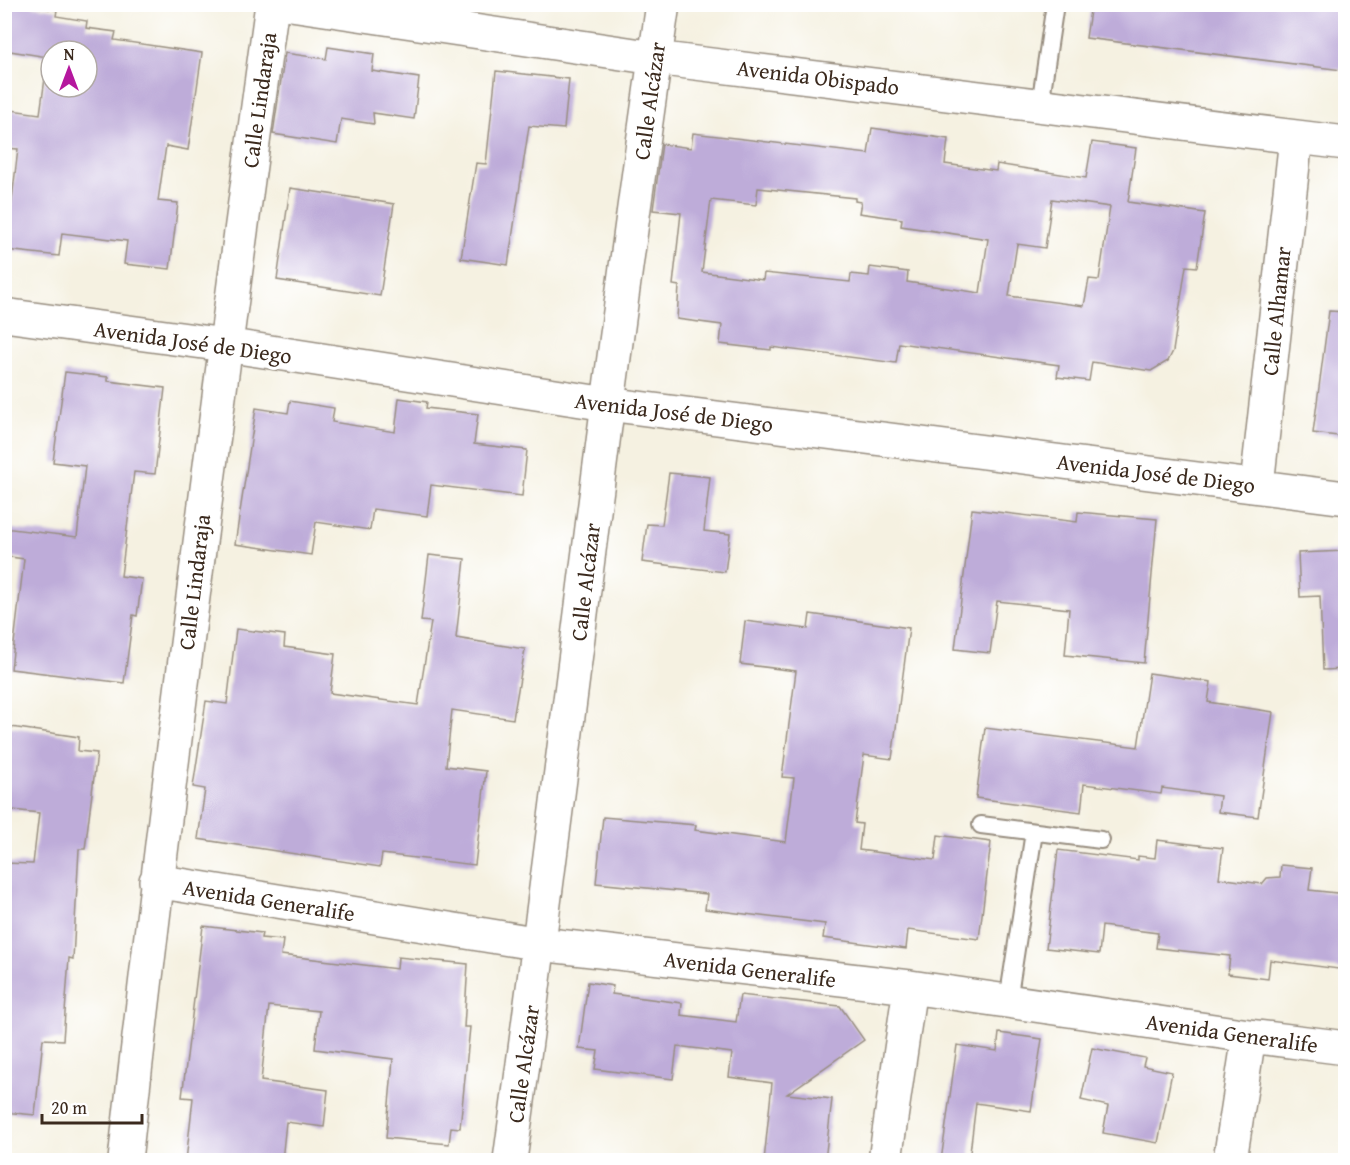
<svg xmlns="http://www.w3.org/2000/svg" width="1350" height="1165" font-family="'Gentium Book Plus',serif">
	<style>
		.building { fill: #beacd9; fill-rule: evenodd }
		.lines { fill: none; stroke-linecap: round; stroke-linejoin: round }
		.lane-casing { stroke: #988e80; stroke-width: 20 }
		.street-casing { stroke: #988e80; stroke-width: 36 }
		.lane { stroke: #fff; stroke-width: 16 }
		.street { stroke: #fff; stroke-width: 33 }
		.labels { text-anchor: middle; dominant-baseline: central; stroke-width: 6; stroke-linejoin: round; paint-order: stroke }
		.street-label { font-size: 22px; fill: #3b2a1e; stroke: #fff }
	</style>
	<rect width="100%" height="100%" fill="#fff"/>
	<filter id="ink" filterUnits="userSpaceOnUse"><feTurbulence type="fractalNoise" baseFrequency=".0167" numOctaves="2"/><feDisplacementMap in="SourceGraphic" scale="12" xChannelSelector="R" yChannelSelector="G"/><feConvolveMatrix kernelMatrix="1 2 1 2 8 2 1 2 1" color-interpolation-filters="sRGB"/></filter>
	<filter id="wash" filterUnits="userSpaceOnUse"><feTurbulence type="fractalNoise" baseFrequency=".008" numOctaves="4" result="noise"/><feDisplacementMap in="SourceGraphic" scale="24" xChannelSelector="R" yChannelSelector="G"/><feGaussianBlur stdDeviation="1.35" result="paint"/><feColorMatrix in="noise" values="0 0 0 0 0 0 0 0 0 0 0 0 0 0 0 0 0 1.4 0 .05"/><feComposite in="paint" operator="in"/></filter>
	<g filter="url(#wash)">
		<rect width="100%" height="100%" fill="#f5f1e1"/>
		<g id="blocks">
			<path class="building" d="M4 4H18L57 10 56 16 87 21 86 28 116 32 114 40 202 53 188 150 166 146 158 201 178 203 170 269 124 264 127 241 62 233 59 256 6 250 18 149 4 148V109L40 114 48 57 4 50ZM51 51H87V87H51Z
				M1091 4H1346V40L1342 70 1086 38Z
				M328 47 374 54 372 71 419 78 414 119 373 113 374 124 341 119 337 144 273 134 285 53 326 59Z
				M496 71 569 79 564 129 529 126 508 265 461 258 476 163 486 164Z
				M872 128 948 139 945 164 996 171 997 164 1086 178 1092 142 1136 148 1128 202 1205 213 1197 267 1186 266 1173 351 1168 361 1151 371 1092 362 1089 381 1057 377 1059 365 899 343 896 363 771 347V350L720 344 722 325 677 319 679 286 673 285 681 213 653 210 662 144 691 148 693 133 868 154ZM758 188 855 198V201L861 202 859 213 902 219 901 226 988 239 980 293 907 282 908 272 870 267 869 276 851 274 850 282 764 273 763 280 702 272 711 200 756 205ZM1052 199 1110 207 1099 280 1089 279 1084 306 1009 296 1017 244 1045 248Z
				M290 188 394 204 380 296 277 280Z
				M1329 311 1346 312V437L1313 433Z
				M65 372 108 377V381L165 388 155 474 134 472 121 576 142 579 137 616 133 615 124 683 11 669 24 559 4 556V528L77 537 85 466 53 462Z
				M399 398 427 402 426 408 478 414 474 444 527 450 522 496 431 485 427 516 373 509 370 530 316 522 311 555 235 544 256 408 288 413 290 401 334 408 332 422 395 432Z
				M669 473 710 477 704 531 730 534 725 572 642 562 647 524 662 525Z
				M972 509 1077 522 1078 512 1157 519 1144 663 1065 655 1069 609 997 601 990 653 955 649Z
				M1346 551V669L1323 670 1320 596 1300 597 1298 553Z
				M429 555 465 559 456 638 525 649 513 719 452 710 446 766 486 771 475 865 382 854 380 867 198 839 205 789 193 787 206 701 227 704 236 629 285 635 284 647 335 654 330 693 418 705 431 622 421 621Z
				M810 614 909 628 892 759 864 755 855 823 862 824 859 850 935 860 938 835 991 842 979 939 908 930 906 949 823 938 825 924 705 909 707 894 596 883 603 817 696 825 695 830 786 842 794 778 782 777 796 671 740 664 745 621 808 629Z
				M1149 673 1211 682 1208 702 1273 712 1258 817 1218 812 1220 796 1162 788 1161 794 1084 784 1081 812 976 798 985 728 1138 747Z
				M4 726 79 737 78 751 97 753 85 849H79L73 959 69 958 63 1040 43 1039 35 1115 4 1112V863L33 864 39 813 4 809Z
				M1157 840 1223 848 1219 878 1262 884 1267 878 1280 877 1281 865 1312 868 1309 890 1346 894V970L1270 960 1268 979 1228 974 1230 956 1156 948 1158 933 1102 926 1099 954 1046 948 1058 850 1138 860V856L1155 858Z
				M203 926 262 933 261 938 283 940 281 955 397 969 398 957 468 964 464 1027H470L460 1128 451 1127 449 1144 386 1138 393 1059 315 1049 319 1011 269 1006 261 1081 328 1090 324 1127 286 1122 282 1161H186L193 1098 182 1097Z
				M588 982 613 986 612 994 682 1003 681 1015 736 1022 740 995 840 1006 864 1040 787 1094 832 1099 825 1161H764L772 1083 729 1077 732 1053 677 1046 673 1079 595 1069 598 1051 579 1049Z
				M999 1033 1042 1039 1031 1111 976 1103 969 1161H941L957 1045 997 1051Z
				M1092 1048 1145 1058 1143 1066 1172 1072 1158 1143 1103 1133 1108 1106 1081 1100Z"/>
		</g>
	</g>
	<g filter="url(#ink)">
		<use href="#blocks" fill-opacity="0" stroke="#988e80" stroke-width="1.5"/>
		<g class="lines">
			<g class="lane-casing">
				<path id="lane" d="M1040 105 1055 4
					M981 825 1101 840
					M1008 1001 1034 832"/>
			</g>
			<g class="street-casing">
				<path id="street" d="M291 4 655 58 1346 143
					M4 315 225 345 607 404 1346 498
					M1257 485 1296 138
					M156 881 540 944 910 987 1249 1036 1346 1048
					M125 1160C168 774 219 389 272 4
					M510 1160C563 775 606 389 663 4
					M885 1160 910 987
					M1230 1160 1249 1036"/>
			</g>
			<use href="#lane" class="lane"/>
			<use href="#street" class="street"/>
		</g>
	</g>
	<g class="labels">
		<g class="street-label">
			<text transform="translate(818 77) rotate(7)">Avenida Obispado</text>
			<text transform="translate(259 100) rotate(-82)">Calle Lindaraja</text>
			<text transform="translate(649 101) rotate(-82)">Calle Alcázar</text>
			<text transform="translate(1276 311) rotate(-84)">Calle Alhamar</text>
			<text transform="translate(193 342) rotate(8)">Avenida José de Diego</text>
			<text transform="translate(674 412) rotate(7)">Avenida José de Diego</text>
			<text transform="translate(1156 473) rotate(7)">Avenida José de Diego</text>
			<text transform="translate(194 582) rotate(-83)">Calle Lindaraja</text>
			<text transform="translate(585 582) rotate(-83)">Calle Alcázar</text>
			<text transform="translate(269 900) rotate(9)">Avenida Generalife</text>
			<text transform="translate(750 969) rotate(7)">Avenida Generalife</text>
			<text transform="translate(1232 1033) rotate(8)">Avenida Generalife</text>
			<text transform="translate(523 1064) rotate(-82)">Calle Alcázar</text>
		</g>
	</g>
	<rect width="1350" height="1165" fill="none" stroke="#fff" stroke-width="24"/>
	<g transform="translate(69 69)"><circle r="28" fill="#ffffff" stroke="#b1aaa5" stroke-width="1.5"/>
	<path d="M0-4.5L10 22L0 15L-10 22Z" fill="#b5179e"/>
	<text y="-9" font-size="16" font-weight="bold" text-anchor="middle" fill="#3b2a1e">N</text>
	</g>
	<path d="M42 1114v9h100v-9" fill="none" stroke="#3b2a1e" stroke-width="3"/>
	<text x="51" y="1114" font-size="18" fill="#3b2a1e" stroke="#ffffff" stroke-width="4.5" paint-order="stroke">20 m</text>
</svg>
